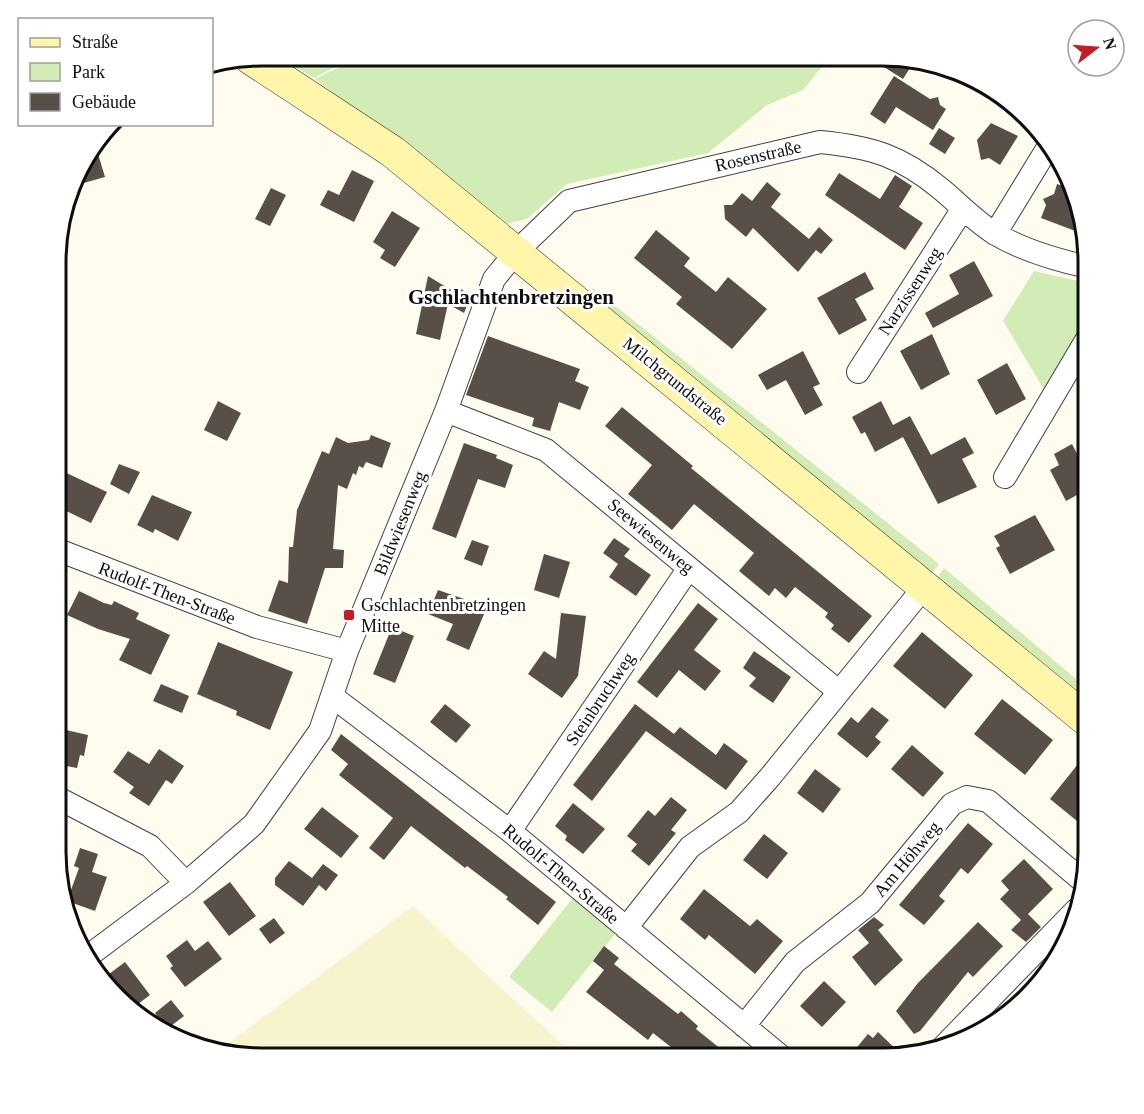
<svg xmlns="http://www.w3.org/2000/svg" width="1144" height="1114" font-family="Georgia,serif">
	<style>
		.farmland { fill: #f7f4cd }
		.green { fill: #d1edb5 }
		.building { fill: #584f49 }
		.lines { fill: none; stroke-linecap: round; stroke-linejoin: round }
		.street-casing { stroke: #414141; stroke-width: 24 }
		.secondary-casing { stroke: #303030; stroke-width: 33 }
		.street { stroke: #fff; stroke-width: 22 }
		.secondary { stroke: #fff6aa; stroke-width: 32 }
		.poi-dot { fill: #c91b22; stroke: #fff; stroke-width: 2 }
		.labels { text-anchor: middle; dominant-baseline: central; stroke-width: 6; stroke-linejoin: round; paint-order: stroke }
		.street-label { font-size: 18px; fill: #0e0e0e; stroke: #fff }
		.poi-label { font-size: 18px; fill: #0e0e0e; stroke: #fff; text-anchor: start }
		.quarter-label { font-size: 21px; font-weight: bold; fill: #0e0e0e; stroke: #fff }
		.rim { fill: none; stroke: #0e0e0e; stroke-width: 3 }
	</style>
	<rect width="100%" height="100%" fill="#fffcef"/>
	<path class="farmland" d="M413 906 577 1058H249L222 1048Z"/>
	<path class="green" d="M276 56H358L314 78Z
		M362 56 830 57 803 90 767 105 708 153 567 184 527 219 506 224 315 79Z
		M1034 271 1087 283 1088 286V329L1046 393 1003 321Z
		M593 288 939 564 931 575 588 293Z
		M944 568 1088 689V705L937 578Z
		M573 898 616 933 552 1012 509 977Z"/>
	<path class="building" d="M868 57H908L915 60 903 79Z
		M894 76 930 99 938 97 940 105 946 109 933 130 896 107 885 124 870 114Z
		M991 123 1018 136 1000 165 989 158 981 160 977 140Z
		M939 128 955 138 945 154 929 144Z
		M95 144 105 177 73 186 83 159Z
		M352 170 374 181 354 222 320 205 328 190 339 195Z
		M839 173 880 199 895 175 912 186 899 207 923 223 905 250 825 195Z
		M767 182 781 194 771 207 809 239 819 227 833 240 821 254 816 250 798 272 753 228 746 237 725 219 724 205H732L742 193 752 201Z
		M1057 184 1075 190 1077 196 1082 220 1078 232 1041 218 1046 205 1043 199 1054 194Z
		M271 188 286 195 270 226 255 219Z
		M392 211 420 228 395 267 380 258 385 250 373 242Z
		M656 230 690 258 684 266 716 292 728 277 767 309 732 349 676 304 682 297 634 258Z
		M974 261 993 296 933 328 925 313 959 294 949 275Z
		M865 272 874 289 855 299 867 320 839 335 817 298Z
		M428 276 451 290 440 340 416 334Z
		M458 287 471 296 464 313 448 304Z
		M932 334 950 374 921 390 900 351Z
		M488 336 580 369 575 381 589 387 580 410 559 402 550 431 532 426 534 418 466 395Z
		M803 351 820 384 813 387 823 405 805 415 786 380 767 390 758 375Z
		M1007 363 1026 399 996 415 977 380Z
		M218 401 241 413 227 441 204 430Z
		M881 401 893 425 910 416 931 455 965 437 974 453 962 459 977 487 938 504 903 437 875 452 865 432 861 434 852 417Z
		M622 407 693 466 691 468 872 616 849 643 831 629 834 625 825 617 828 613 795 587 786 598 775 588 769 596 739 571 754 553 694 504 672 530 628 494 652 465 605 426Z
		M371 435 391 443 382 468 366 462 363 468 359 466 356 475 353 473 347 489 338 485 333 549 344 550 343 568H325L307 624 268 611 279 580 288 583 289 547H293L297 510 322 451 329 454 336 437 348 443 369 440Z
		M464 443 497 455 496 458 513 465 505 488 478 479 456 538 432 529Z
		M1072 444 1088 475V489L1066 501 1050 470 1059 465 1054 454Z
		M119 464 140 472 129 494 110 484Z
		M58 469 107 492 91 523 58 507Z
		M152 495 192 512 178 541 155 529 153 533 137 525Z
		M1035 515 1055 550 1010 574 996 548 1000 546 994 536Z
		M614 538 630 549 624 556 651 575 636 596 609 577 618 564 603 553Z
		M472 540 489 546 482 566 464 559Z
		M544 554 570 562 559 598 534 590Z
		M438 590 487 607 469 650 446 640 453 624 428 614Z
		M79 591 104 603 112 605 114 601 139 613 136 619 170 635 151 675 119 660 130 639 98 629 67 615Z
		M698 603 718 619 694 650 721 671 705 691 679 670 657 698 637 682Z
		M561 613 586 616 578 676 562 698 528 674 544 651 556 659Z
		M392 627 414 636 395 683 373 674Z
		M922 632 973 675 945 709 893 666Z
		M218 642 293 672 270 730 236 715 237 711 197 694Z
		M754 651 791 677 773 703 749 686 756 678 743 668Z
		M161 684 189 696 182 713 153 701Z
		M1002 699 1053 740 1025 775 974 734Z
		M445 704 471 725 456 743 430 722Z
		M635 704 674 734 680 727 716 755 724 743 748 761 726 790 646 731 592 801 573 785Z
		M872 707 889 720 875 737 881 742 867 758 837 734 851 717 858 723Z
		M57 728 88 735 84 756 80 755 77 768 56 764Z
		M341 734 556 902 538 925 506 899 508 897 467 866 465 868 411 826 384 860 369 848 393 818 339 775 348 764 331 750Z
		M912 745 944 773 923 797 891 769Z
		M159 749 184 766 172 784 166 780 149 806 129 793 134 787 113 772 128 751 149 764Z
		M1078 764 1088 773V830L1050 799Z
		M815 769 841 789 823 813 797 793Z
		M671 797 687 810 671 830 676 833 649 866 631 851 637 844 627 836 648 810 655 816Z
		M573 803 605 829 583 854 565 840 567 836 555 826Z
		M322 807 359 836 341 858 304 829Z
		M968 823 993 844 968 874 961 868 939 896 945 901 924 925 899 905Z
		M764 834 788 853 767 879 743 860Z
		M80 848 98 854 92 872 107 877 95 911 67 901 79 868 74 866Z
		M1024 859 1053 889 1028 914 1041 927 1026 942 1011 930 1021 920 1000 899 1009 890 1001 881Z
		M289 861 312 878 323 864 338 875 326 891 319 885 303 906 275 885V878Z
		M230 882 256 916 229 936 203 902Z
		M704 889 750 926 757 919 783 941 755 974 709 935 705 940 680 919Z
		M874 917 884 925 878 930 903 960 875 986 852 957 869 943 858 930Z
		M274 918 285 933 270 944 259 929Z
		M978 922 1003 946 973 977 968 972 920 1031 914 1034 896 1011 918 983Z
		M187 940 195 951 208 941 222 959 185 987 170 968 173 966 166 956Z
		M604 946 619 958 614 964 678 1014 681 1011 698 1026 696 1029 732 1058H685L653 1033 648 1040 586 992 604 970 593 961Z
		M125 962 150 995 134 1007 101 980Z
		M824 981 846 1002 822 1027 800 1006Z
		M171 1000 184 1016 167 1029 155 1013Z
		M878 1032 903 1056 848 1058 868 1034 873 1038Z"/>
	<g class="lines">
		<g class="street-casing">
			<path id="street" d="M995 234 1050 144
				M858 372 962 210
				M446 411 546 450 838 691
				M1005 477 1088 337
				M58 550 257 627 347 651
				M333 697 510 831 783 1058
				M56 797 150 846 186 883
				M510 831 689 568
				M626 928 690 847 739 812 770 777 925 586
				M87 957 186 883 254 824 320 731 347 651 446 411 494 279 517 251 569 201 820 142C872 147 901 156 941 189 959 204 974 220 994 233 1022 250 1056 260 1088 267
				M744 1026 795 962 870 903 952 804 967 797 988 801 1084 882
				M941 1049 1076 910"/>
		</g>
		<g class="secondary-casing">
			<path id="secondary" d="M250 58 393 152 1088 721"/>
		</g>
		<use href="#street" class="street"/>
		<use href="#secondary" class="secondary"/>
	</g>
	<rect class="poi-dot" x="343" y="609" width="12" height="12" rx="3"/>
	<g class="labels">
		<g class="street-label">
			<text transform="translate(758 156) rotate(-13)">Rosenstraße</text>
			<text transform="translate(910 291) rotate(-57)">Narzissenweg</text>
			<text transform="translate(675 381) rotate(39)">Milchgrundstraße</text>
			<text transform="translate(400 523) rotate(-68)">Bildwiesenweg</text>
			<text transform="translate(651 536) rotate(40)">Seewiesenweg</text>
			<text transform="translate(167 593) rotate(21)">Rudolf-Then-Straße</text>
			<text transform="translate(600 699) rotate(-56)">Steinbruchweg</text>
			<text transform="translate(907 859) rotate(-50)">Am Höhweg</text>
			<text transform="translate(561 874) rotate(40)">Rudolf-Then-Straße</text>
		</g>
		<g class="poi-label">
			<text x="361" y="605">Gschlachtenbretzingen<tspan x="361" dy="21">Mitte</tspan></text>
		</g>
		<g class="quarter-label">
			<text x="511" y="297">Gschlachtenbretzingen</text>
		</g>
	</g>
	<path d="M0 0H1144V1114H0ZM262 66H882A196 196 0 0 1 1078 262V852A196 196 0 0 1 882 1048H262A196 196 0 0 1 66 852V262A196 196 0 0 1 262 66Z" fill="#fff" fill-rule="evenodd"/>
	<path class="rim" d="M262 66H882A196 196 0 0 1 1078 262V852A196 196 0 0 1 882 1048H262A196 196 0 0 1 66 852V262A196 196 0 0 1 262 66Z"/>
	<rect x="18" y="18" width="195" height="108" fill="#ffffff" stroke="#9f9f9f" stroke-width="1.5"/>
	<rect x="30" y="38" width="30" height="9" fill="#fff6aa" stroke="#9f9f9f" stroke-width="1.5"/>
	<text x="72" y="48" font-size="18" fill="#0e0e0e">Straße</text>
	<rect x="30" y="63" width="30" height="18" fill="#d1edb5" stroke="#9f9f9f" stroke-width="1.5"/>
	<text x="72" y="78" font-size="18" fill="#0e0e0e">Park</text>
	<rect x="30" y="93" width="30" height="18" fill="#584f49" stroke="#9f9f9f" stroke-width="1.5"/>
	<text x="72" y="108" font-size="18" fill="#0e0e0e">Gebäude</text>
	<g transform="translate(1096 48) rotate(73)"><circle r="28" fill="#ffffff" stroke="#9f9f9f" stroke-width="1.5"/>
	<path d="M0-4.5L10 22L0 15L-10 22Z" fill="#c91b22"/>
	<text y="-9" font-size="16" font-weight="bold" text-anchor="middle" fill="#0e0e0e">N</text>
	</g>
</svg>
